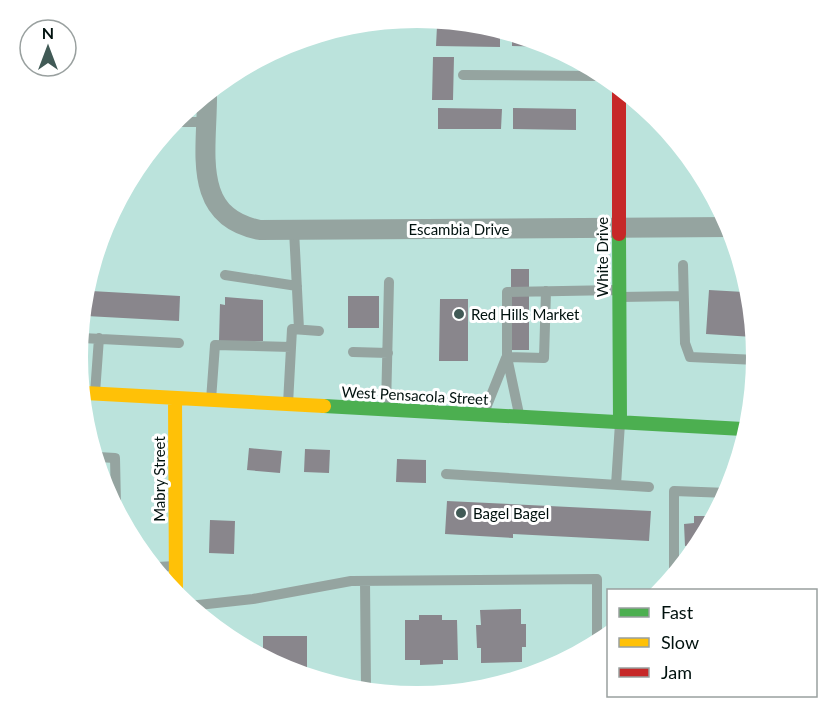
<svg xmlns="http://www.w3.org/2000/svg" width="835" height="715" font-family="Lato,sans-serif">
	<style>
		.building { fill: #89868c }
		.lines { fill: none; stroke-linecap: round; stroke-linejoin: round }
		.lane { stroke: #95a4a0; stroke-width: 10 }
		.street { stroke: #95a4a0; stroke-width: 20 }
		.fast { stroke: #4caf50; stroke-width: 14 }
		.slow { stroke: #ffc107; stroke-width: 14 }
		.jam { stroke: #c62828; stroke-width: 14 }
		.poi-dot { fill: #415a56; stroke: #fff; stroke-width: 2 }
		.labels { text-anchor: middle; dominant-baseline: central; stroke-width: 6; stroke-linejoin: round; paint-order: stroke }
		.street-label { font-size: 15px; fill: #00110e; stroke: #fff }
		.poi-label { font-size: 15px; fill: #00110e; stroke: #fff; text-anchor: start }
	</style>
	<rect width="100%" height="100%" fill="#bbe3dc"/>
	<path class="building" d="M437 26H457L500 34V47L436 46Z
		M512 37 548 44 552 47 512 46Z
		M433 57H454L453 100H432Z
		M438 108 502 109 501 129H438Z
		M513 108 576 109V130L513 129Z
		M511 269H529V350H511Z
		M709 290 744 292 753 337 706 334Z
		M91 291 180 296 179 321 86 316Z
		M348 296H379V328H348Z
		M225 297 263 300V341H219L220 304 225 305Z
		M440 299H468V361H439Z
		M249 448 282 451 280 473 247 470Z
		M305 449 330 450 329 473 304 472Z
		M397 459 426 460V483L396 482Z
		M447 501 651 511 649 541 513 534V538L445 534Z
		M694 516H712L692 546H685L684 524 694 523Z
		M210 520 235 521 234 554 209 553Z
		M521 609V624H526V647H522V662L481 663V648H477L476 625H481L480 610Z
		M419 615H442V620H457L458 660H443V664L420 665V660H405V620H419Z
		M263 636H307V674L287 671 263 655Z
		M527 671H542L543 672 527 675Z"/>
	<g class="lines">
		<path class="lane" d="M463 75 596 76
			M174 122H207
			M294 230 299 329
			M683 265 685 343 690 357 757 360
			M225 275 297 286
			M620 297 683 296
			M82 338 179 343
			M353 352 388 353
			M507 357 544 358 546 291
			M95 393 99 338
			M211 400 215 345 291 347
			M288 404 292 329 319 331
			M386 407 389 282
			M484 413 506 358
			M519 414 507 357V292L617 290
			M98 457 115 458 116 505
			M446 474 649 487
			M616 485 620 423
			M157 567 176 566
			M674 573V491L728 493
			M365 581 366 687
			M189 606 253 599 351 581 597 579V638"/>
		<path class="street" d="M207 97C207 152 191 217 260 230L730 227"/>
		<path class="fast" d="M619 234 620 422
			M324 406 743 429"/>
		<path class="slow" d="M85 393 324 406
			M175 398 176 596"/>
		<path class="jam" d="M619 92V234"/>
	</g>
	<g class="poi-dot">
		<circle cx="459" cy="314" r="6"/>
		<circle cx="461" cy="513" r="6"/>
	</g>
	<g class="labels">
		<g class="street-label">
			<text x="459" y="229">Escambia Drive</text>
			<text transform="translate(602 257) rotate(-90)">White Drive</text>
			<text transform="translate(415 395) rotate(3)">West Pensacola Street</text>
			<text transform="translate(159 479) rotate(-90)">Mabry Street</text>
		</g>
		<g class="poi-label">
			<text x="471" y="314">Red Hills Market</text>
			<text x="473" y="513">Bagel Bagel</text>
		</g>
	</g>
	<path d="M0 0H835V715H0ZM88 357a329 329 0 1 1 658 0a329 329 0 1 1-658 0Z" fill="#fff" fill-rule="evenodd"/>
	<rect x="607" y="589" width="210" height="108" fill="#ffffff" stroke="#99a09f" stroke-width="1.5"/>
	<rect x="619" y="608" width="30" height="9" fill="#4caf50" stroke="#99a09f" stroke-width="1.5"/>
	<text x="661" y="619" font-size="18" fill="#00110e">Fast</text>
	<rect x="619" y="638" width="30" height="9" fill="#ffc107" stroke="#99a09f" stroke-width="1.5"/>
	<text x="661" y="649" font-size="18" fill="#00110e">Slow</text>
	<rect x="619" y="668" width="30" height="9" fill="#c62828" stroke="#99a09f" stroke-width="1.5"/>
	<text x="661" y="679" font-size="18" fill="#00110e">Jam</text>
	<g transform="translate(48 48)"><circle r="28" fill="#ffffff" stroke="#99a09f" stroke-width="1.5"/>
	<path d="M0-4.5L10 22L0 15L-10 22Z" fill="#415a56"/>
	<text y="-9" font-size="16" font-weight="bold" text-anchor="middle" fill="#00110e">N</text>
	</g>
</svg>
